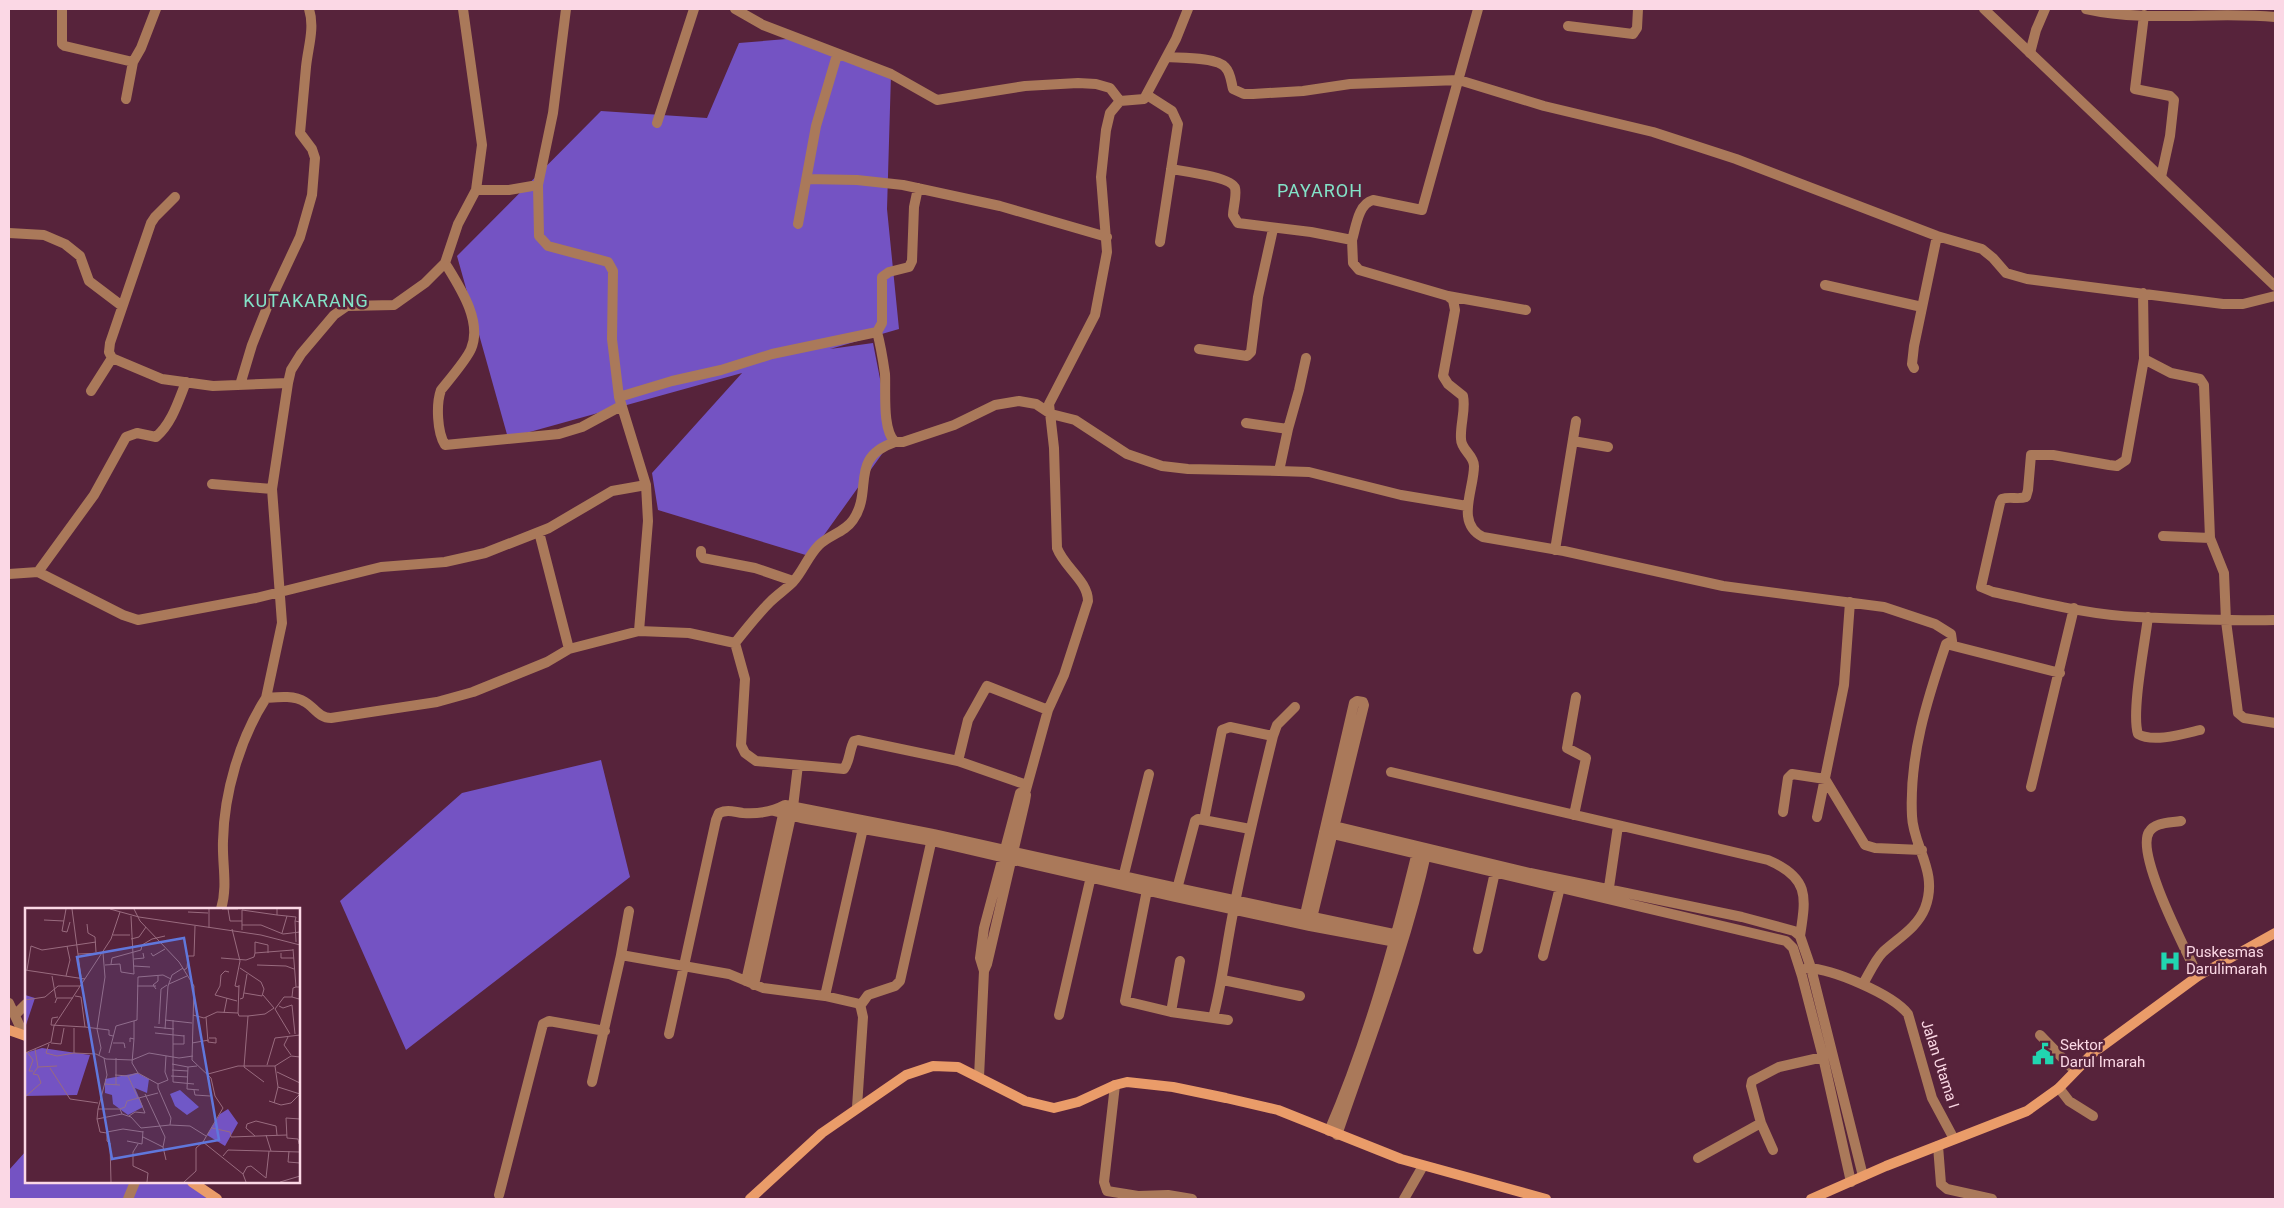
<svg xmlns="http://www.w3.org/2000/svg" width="2284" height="1208" font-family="Roboto,sans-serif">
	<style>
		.forest { fill: #7453c3 }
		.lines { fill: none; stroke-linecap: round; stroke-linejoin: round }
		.minor { stroke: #aa795a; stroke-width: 10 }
		.tertiary { stroke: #aa795a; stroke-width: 10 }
		.secondary { stroke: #ea9c69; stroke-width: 10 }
		.labels { text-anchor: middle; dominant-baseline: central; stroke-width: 5; stroke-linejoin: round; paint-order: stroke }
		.poi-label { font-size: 15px; fill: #fbd8e5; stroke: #57233b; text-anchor: start }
		.street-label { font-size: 15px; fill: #fbd8e5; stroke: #57233b }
		.quarter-label { font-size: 18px; letter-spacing: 1px; fill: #83e3c8; stroke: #57233b }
		.inset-road { fill: none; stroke: #996b7f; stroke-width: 1 }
		.view { fill: #6077dc; fill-opacity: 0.15; stroke: #6077dc; stroke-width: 2.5 }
		.inset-edge { fill: none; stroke: #fbd8e5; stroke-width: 2.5 }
	</style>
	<rect width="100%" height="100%" fill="#57233b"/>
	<path class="forest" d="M799 38 891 74 887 209 899 329 830 349 873 343 892 440 809 556 658 510 652 473 742 373 508 438 457 256 601 111 707 118 739 43Z
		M601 760 630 877 406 1050 340 901 462 793Z
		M26 1151V1182H195L216 1199H9V1170Z"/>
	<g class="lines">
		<path class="minor" d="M62 9V44L65 46 133 62
			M463 9 482 145 476 190
			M735 9 763 25 891 74 937 100 1025 86 1078 83 1096 84 1110 88 1120 101
			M2086 9C2148 23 2213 11 2275 17
			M2144 15 2135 89 2170 96 2174 100 2170 136 2161 177
			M1568 26 1633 34 1637 28 1638 9
			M2030 53 2036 30 2045 9
			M1167 57C1181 58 1217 57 1225 67 1231 73 1231 82 1233 89L1244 94H1253L1303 91 1350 84 1459 80 1544 106 1653 132 1736 159 1937 236 1982 249 1993 258 2006 273 2027 279 2223 304H2243L2275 296
			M126 99 133 62 141 48 156 9
			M1144 99 1147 95 1172 111 1178 124 1160 242
			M657 123 694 9
			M1171 169C1182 171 1232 177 1235 188 1237 195 1233 208 1233 215L1238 223 1311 232 1352 240 1353 263 1359 270 1448 296 1453 300 1455 310 1443 376 1448 384 1463 396C1466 410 1460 424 1461 439 1461 450 1474 455 1474 466 1474 490 1455 523 1483 537L1564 551 1723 586 1884 607 1935 624 1951 634 1952 641 1946 644C1927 700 1909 756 1912 816 1913 847 1939 872 1925 908 1917 928 1898 938 1883 952 1875 960 1869 974 1863 984
			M807 179 857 180 903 185 1000 206 1107 237
			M538 185 539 236 548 246 608 262 613 271 612 339 619 397 646 485 648 521 639 631
			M175 197 155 217 151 223 110 343 109 352 112 358 162 379 213 386 288 383
			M798 224 816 126 837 55
			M9 233 44 235 65 244 80 256 89 281 122 306
			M1352 240C1356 227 1358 204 1373 200L1422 210 1478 9
			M445 263C459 286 483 321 471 349 467 359 449 380 441 390 436 404 437 432 445 445L559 434 582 427 621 406
			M1825 285 1922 307
			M2143 293 2144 359 2126 460 2117 466 2109 465 2053 455H2031L2028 490 2026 497C2018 500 2010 496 2002 499L2000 503 1981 587 1993 592C2040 602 2089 615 2137 617 2183 619 2229 621 2275 620
			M1448 296 1526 310
			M877 332C881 346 883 360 885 374 886 391 882 430 895 442H903L954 425 995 405 1019 401 1036 404 1051 414 1075 420 1127 454 1162 466 1188 469 1279 471 1288 429 1246 423
			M1199 349 1247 356 1251 352 1258 297 1273 229
			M2144 359 2171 373 2200 379 2204 385 2210 538 2224 573 2226 621 2238 713 2244 718 2275 723
			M1914 368 1912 364 1914 346 1937 236
			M240 385 252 345 268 305 300 237 312 195 315 158 312 149 300 133C302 111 304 89 306 67 308 47 315 28 309 9
			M91 391 112 358
			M619 397 672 381 721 370 772 354 877 332 882 323V277L889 272 909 267 912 261 914 207 918 188
			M1288 429 1299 390 1306 358
			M1573 441 1608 447
			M1279 471 1309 472 1401 495 1467 506
			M212 484 272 489
			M539 532 569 649
			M2163 536 2210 538
			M1555 550 1576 421
			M701 551V555L703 558 755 568 793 581
			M38 572 94 495 126 437 137 433 156 437C172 423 178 402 186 382
			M9 574 38 572 123 615 138 620 256 598 381 567 445 562 485 553 549 528 612 491 646 485
			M2148 617C2145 643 2131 712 2138 734 2153 743 2183 734 2200 730
			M735 643C746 629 757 615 770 602 777 595 786 589 793 582 803 571 808 556 819 545 829 535 845 532 853 520 874 490 848 458 895 442
			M1946 644 2060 673
			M266 698 282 623 272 489 288 383 291 370 301 354 334 315 347 306 394 305 425 283 445 263 458 224 476 190H509L538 185 553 113 566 9
			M958 761 968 720 987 686 1048 710
			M1391 772 1768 860C1810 878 1806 897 1800 936
			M2031 787 2074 608
			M1024 797 1048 710 1064 675 1088 601C1088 581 1064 567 1057 548L1054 448 1049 404 1095 315 1107 252 1101 177 1106 130 1110 113 1120 101 1144 99 1176 39 1188 9
			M774 811 801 818 932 841 1175 897 1310 926 1401 943
			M1783 812 1788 778 1792 774 1825 779 1865 845 1875 848 1922 850
			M1574 815 1586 758 1567 748 1576 697
			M1817 817 1844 685 1850 602
			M1204 820 1222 730 1230 727 1273 736
			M2181 821C2170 823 2155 822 2149 832 2135 854 2187 952 2198 976
			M1326 824 1530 873 1742 917 1794 931 1800 936 1811 968 1863 1176
			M1324 832 1786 941 1793 948 1802 976 1823 1057 1851 1182
			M1122 882 1149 774
			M1148 885 1125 1001 1171 1012 1228 1020
			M1176 893 1195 821 1198 819 1250 829
			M1608 894 1618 826
			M221 909C228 886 222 864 223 841 224 793 240 738 266 698 278 697 294 695 305 702 314 707 319 718 331 718L437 702 473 692 547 662 569 649 639 631 689 633 735 643 745 679 741 745 745 753 756 761 844 769C850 761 849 750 854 741L858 740 958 761 1027 785
			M1304 919 1354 703 1357 701 1363 702 1364 705 1311 922
			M1478 949 1495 872
			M621 955 629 911
			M1543 956 1560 887
			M1807 968C1833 969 1892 994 1908 1014L1932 1098 1954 1139
			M1223 980 1300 996
			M746 981 784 810
			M754 985 793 807 798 765
			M825 996 864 824
			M9 1003 23 1033
			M860 1006 868 995 895 986 900 981 933 834
			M1171 1012 1180 961
			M15 1015 26 1004
			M1059 1015 1092 872
			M1213 1018C1223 980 1226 946 1234 908 1245 850 1259 793 1273 736L1277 725 1295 707
			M669 1034 716 820 719 813C728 809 734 812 743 813 758 814 772 812 785 805L933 834 1177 888 1403 936
			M2040 1035 2075 1071
			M979 1077 984 971 987 964 1025 801 1026 795 1024 797 1020 793 984 928 980 958 984 971
			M592 1082 621 955 729 974 763 988 825 996 860 1004 863 1017 857 1107
			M1115 1085 1104 1182 1107 1191 1138 1196 1137 1199
			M2059 1088 2069 1101 2093 1116
			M1329 1131C1368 1041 1395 943 1418 848
			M1337 1135C1369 1041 1406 947 1427 850
			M1938 1146 1941 1184 1947 1189 1992 1199
			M1773 1150 1761 1123 1751 1086 1752 1081 1779 1067 1823 1057
			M1698 1158 1761 1123
			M499 1195 543 1024 549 1021 605 1031
			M1138 1196 1168 1195 1192 1199
			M128 1199 135 1182
			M1404 1199 1423 1166"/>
		<path class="tertiary" d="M1984 9 2275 286"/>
		<path class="secondary" d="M9 1030 26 1036
			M192 1182 217 1199
			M750 1199 822 1133 906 1075 933 1066 958 1067 1025 1101 1054 1108 1078 1102 1115 1085 1127 1082 1173 1087 1226 1098 1278 1110 1401 1159 1546 1199
			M1811 1199 1886 1166 2027 1111 2059 1088 2093 1053 2198 976 2275 933"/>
	</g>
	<defs>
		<g id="hospital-bare" transform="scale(1.725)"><path d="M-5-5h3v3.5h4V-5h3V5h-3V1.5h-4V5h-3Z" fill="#21d5b0" stroke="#57233b" stroke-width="2.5" paint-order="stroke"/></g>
		<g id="civic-bare" transform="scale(1.725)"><path d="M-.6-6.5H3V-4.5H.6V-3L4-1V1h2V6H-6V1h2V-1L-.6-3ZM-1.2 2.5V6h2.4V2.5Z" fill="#21d5b0" stroke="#57233b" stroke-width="2.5" paint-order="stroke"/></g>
	</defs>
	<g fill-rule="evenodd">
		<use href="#hospital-bare" x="2170" y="961"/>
		<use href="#civic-bare" x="2043" y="1054"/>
	</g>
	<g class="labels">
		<g class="poi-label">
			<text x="2186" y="952">Puskesmas<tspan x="2186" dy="17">Darulimarah</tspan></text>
			<text x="2060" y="1045">Sektor<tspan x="2060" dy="17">Darul Imarah</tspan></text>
		</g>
		<g class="street-label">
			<text transform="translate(1940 1064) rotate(72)">Jalan Utama I</text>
		</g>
		<g class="quarter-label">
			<text x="1320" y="190">PAYAROH</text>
			<text x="306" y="300">KUTAKARANG</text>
		</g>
	</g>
	<g transform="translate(25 908)">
		<rect width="275" height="275" fill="#57233b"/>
		<path d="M0 87 10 90 0 120ZM17 140 65 147 52 187 0 188V145ZM112 165 124 171 122 185 110 180 118 199 103 207 88 196 87 187 80 185V171ZM155 182 174 199 162 207 150 198 145 186ZM203 201 213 215 200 238 182 227 195 206Z" fill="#7453c3"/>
		<path class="inset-road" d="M41 1 37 23 42 24 45 14M47 1 56 69M85 1 114 9 236 27 275 37M109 1 115 13 154 54 169 78 167 152 186 170 190 188 198 200 178 234 218 266 221 274M184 1V20M197 1H213M203 1 205 13H217M252 1V7L271 9 270 13 275 14M217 2 252 7M217 2V22M163 4 183 5M19 12 39 13M270 13 271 34M62 16 63 25 70 29 71 44M217 17H236L258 26 275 24M207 21 215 53 210 78 214 79M257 25 262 8M88 27H105M106 31 114 29 121 19M268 41 271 79H275M126 45 128 48 140 41M230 45V34L243 37V45M256 45V50H269M53 46 77 45M196 50 221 52 229 49 230 45 268 42M109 51 119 50 118 45M86 56 87 50 116 42 117 37 127 31 140 28M80 57 95 56 96 64 109 66 106 8M232 57 261 58 269 61M109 58 125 59M215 60 236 74 239 81 237 88 219 85M0 62 60 71M2 62 6 38 17 42 71 34M159 62 162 60 163 48H169L170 18M204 64 200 63 196 67 195 78 190 87 212 93M27 68 31 90M41 68 45 52 42 38M144 76 162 68M112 78H131M271 79 268 80 267 89 274 91 275 88M131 81 128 77 133 73V68M238 87 249 100M215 91 218 90 222 66M0 92 20 89 33 78H55M30 95 32 90H48M254 98 258 100 267 97 270 126M199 105 202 90M213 105 214 108H223L240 106 249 100M168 107 179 110 192 104 213 105 214 77M223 108 219 159 239 174M33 109 27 110 26 117 60 119 56 89 50 88M181 109 183 134 191 135V130H184M140 112 167 115M148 112V174L169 176M134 116 136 81 142 77M60 119 84 122V127L88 128M129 119 149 121M49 120V145M140 121 143 78 147 67 158 60M130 125 159 128M265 126 250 101 259 89H267M263 129 259 137 266 147M109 131V113M26 135 36 136 39 120M88 135H99L100 140M167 135 184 132M24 136 21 145 32 148 49 145 71 146 81 151 107 152 124 145 154 150 168 148M148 136H159V127M2 144 8 152 4 163H8M0 145 26 134 29 118 86 31 95 4M84 145 91 118 112 112 113 69 138 67 146 71M74 147 76 140 72 121 80 69 78 45M141 148 140 164 143 172 133 176V180L146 210 145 217 165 218 181 228M79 150 82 167 73 201H95L97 206 106 209 116 220 145 217M147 156 163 159M242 157 250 130 275 127M172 158 163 159 162 181 174 182M13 159 32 158M25 160 45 191 73 195M147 162 163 163M252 164 275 175M113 165 133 176M183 166 213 158H250L266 148 275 149M90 167 103 168 113 190M103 168 113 165 107 155 109 131 105 130V134M146 168 163 169M79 176 95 177M91 177V150M253 179 275 186M169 182 170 187 185 188M120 186 140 229 138 239 141 252M0 189 16 175 13 167 8 166 13 159 10 141M244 193 256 197 266 195 275 186M249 195 253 179 250 158M73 201 72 211 97 206M95 201 100 199 102 193 133 185M104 208 110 204 120 205 114 190M72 211 75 224 82 225V233L85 235 86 274M187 220 205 224 206 229 262 227M82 224 98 221 118 224M241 227 246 243M230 228 221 220 222 216 231 213 251 218 252 227M118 229 138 239M102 233 117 236 118 223M113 236 108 244V258L123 265 122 274M274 236 273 231 262 230 261 210 275 211M264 243 263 254 275 255M198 248 203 242 275 244M218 266 222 259 226 258 241 270 244 243M159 274 171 263V240L179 233M255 274 275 268"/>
		<path class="view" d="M159 30 194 232 87 251 52 49Z"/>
		<rect width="275" height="275" class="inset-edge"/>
	</g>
	<rect width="2284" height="1208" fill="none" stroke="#fbd8e5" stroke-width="20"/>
</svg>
